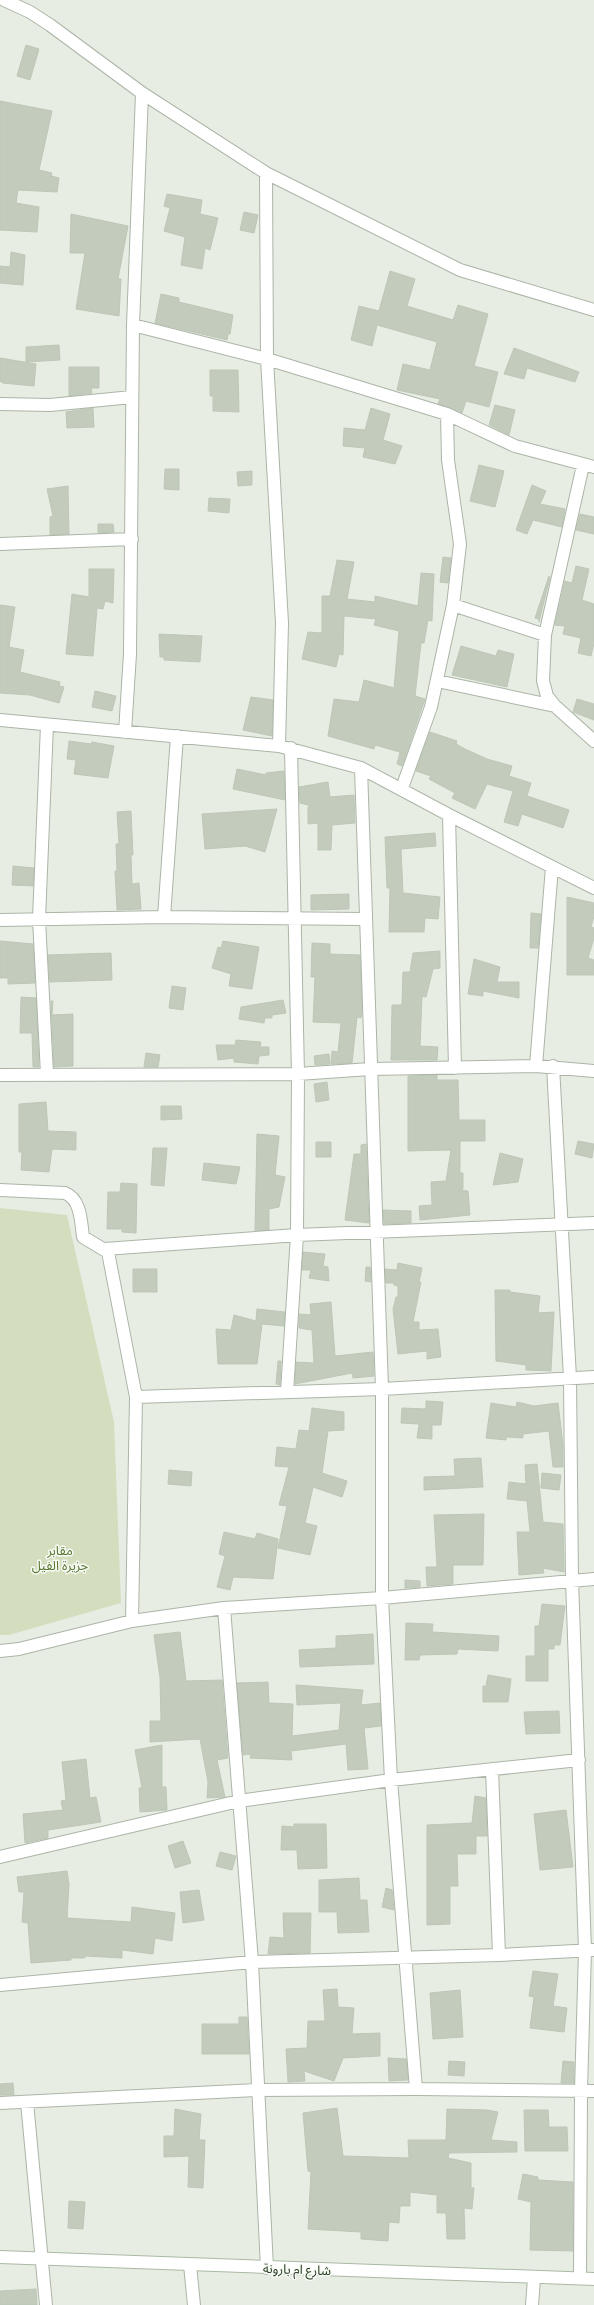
<svg xmlns="http://www.w3.org/2000/svg" width="594" height="2305" font-family="Cabin,'Noto Sans Arabic',sans-serif">
	<style>
		.green { fill: #d4debe }
		.building { fill: #c2cbbc; stroke: #bdc7b7 }
		.lines { fill: none; stroke-linecap: round; stroke-linejoin: round }
		.street-casing { stroke: #abb5a7; stroke-width: 14 }
		.secondary-casing { stroke: #aab9a3; stroke-width: 14 }
		.street { stroke: #fff; stroke-width: 12 }
		.secondary { stroke: #fff; stroke-width: 12 }
		.labels { text-anchor: middle; dominant-baseline: central; stroke-width: 3; stroke-linejoin: round; paint-order: stroke }
		.park-label { font-size: 13px; fill: #58762e; stroke: #f7faf5 }
		.street-label { font-size: 13px; fill: #2a3f24; stroke: #f7faf5 }
	</style>
	<rect width="100%" height="100%" fill="#e8ede4"/>
	<path class="green" d="M0 1208 67 1215 114 1422 121 1603 9 1635H0Z"/>
	<path class="building" d="M26 45 39 49 30 80 17 76Z
		M0 101 52 111 39 170 52 173 51 176 59 178 57 192 18 190 16 203 39 207 37 232 0 230Z
		M167 194 202 200 200 214 218 218 210 250 205 248 202 269 181 265 185 237 164 231 170 208 164 206Z
		M244 212 258 215 254 233 240 230Z
		M71 214 128 226 118 279H121L119 316 76 309 85 253H70Z
		M11 252 25 255 23 285 0 283V266L10 267Z
		M390 271 415 279 407 306 453 320 458 305 488 314 474 366 498 372 489 407 466 401 462 413 438 404 440 399 397 390 403 364 430 370 437 342 377 325 372 346 351 340 359 306 379 311Z
		M161 294 179 298V302L233 315 230 334H228L227 340 155 323Z
		M59 345 60 360 26 362V347Z
		M514 348 579 372 575 382 527 368 524 379 504 374Z
		M0 358 36 364 34 386 3 383 0 381Z
		M69 367H99V388H91L92 393 69 396Z
		M210 370H238L239 412 213 411V396H210Z
		M495 405 515 410 509 435 489 425Z
		M93 408 94 427 67 428 66 412Z
		M371 408 390 414 383 440 402 446 395 464 363 457 365 448 343 446 344 428 365 430Z
		M479 465 504 471 495 507 470 501Z
		M165 469H179V490L164 489Z
		M252 471V485L238 486 237 472Z
		M532 485 546 491 540 504 565 509 562 527 533 520 527 534 516 530Z
		M68 486 69 534 50 535V517L53 516 47 489Z
		M209 498 230 499 229 513 208 511Z
		M580 514 594 517V534L576 530Z
		M98 524H113L114 532 98 533Z
		M443 557 451 558 448 583 440 582Z
		M337 560 354 562 347 599 375 602V596L418 606 421 573 434 574 432 621 428 620 424 643H421L415 696 425 699 402 766 397 764 400 752 375 745 374 749 328 736 334 699 359 702 364 680 394 688 399 631 374 625 376 619 344 616 343 655 339 654 336 667 302 659 308 632 322 633V596H330Z
		M576 566 589 569 582 600 594 604V643L591 656 578 653 581 638 563 634 565 626 555 625 565 581 572 583Z
		M89 569H114L113 603 105 601 103 609 97 608 93 656 66 654 72 594 89 597Z
		M549 576 550 577 539 622V619L535 618Z
		M0 605 15 607 9 647 24 650 20 672 60 682 59 686 64 687 59 703 30 695 0 693Z
		M159 634 202 636 200 662 164 660V657H160Z
		M461 646 496 656 498 650 514 654 507 687 452 675Z
		M95 691 116 696 112 711 92 707Z
		M251 697 273 700 272 736 243 730Z
		M577 699 594 704V720L573 712Z
		M430 732 457 741 456 744 465 749 487 759 512 766 509 776 531 783 527 796 569 810 563 828 522 814 518 826 504 822 513 791 487 784 475 809 452 798 455 793 429 779 431 776 416 771Z
		M69 741 91 744 92 742 114 746 108 778 74 774 76 760 67 759Z
		M237 769 266 775V773L284 771 285 800 233 789Z
		M328 782 330 797 354 795 355 823 332 825 331 850H318V823L308 824V807L312 806 300 803 299 787Z
		M277 809 265 852 245 846 205 849 202 814Z
		M131 811 133 855H131L132 884 139 883 141 909 117 910 115 871H117L116 844H119L117 812Z
		M435 833 436 846 401 849 403 893 440 897 438 919 425 918 424 932H389L390 888H387L385 837Z
		M13 866 34 868 33 886 12 885Z
		M349 894V909L311 910V895Z
		M567 897 594 903V916L591 927 594 928V938L588 958 594 960V975H567Z
		M531 913 541 914 538 948H530Z
		M0 941 33 944 35 983 8 984V978H0Z
		M223 941 259 947 252 989 229 986 231 974 212 968 218 947 221 948Z
		M312 943 330 944V954L360 955 362 1011 361 1018 357 1017 352 1063 331 1064 332 1051 338 1052 341 1023 313 1022 315 977H311Z
		M440 951V968L433 969 426 997 422 996 420 1046 438 1047 437 1060H391L392 1005H402L403 972H410L413 953Z
		M111 953 112 980 50 982 48 955Z
		M474 959 500 967 497 982H519V998L483 991V996L468 994Z
		M172 986 186 988 183 1010 169 1008Z
		M21 997 36 998 39 1067H33L32 1033H20Z
		M283 1000 286 1013 272 1015V1018H265L264 1023 239 1019 241 1007Z
		M51 1001H53L52 1015 73 1014V1066L54 1067Z
		M236 1040 261 1042 260 1047H269V1055L259 1056 258 1064 234 1062V1058L218 1060 216 1045H235Z
		M146 1053 160 1055 158 1067H144Z
		M329 1054 330 1064 315 1065 314 1056Z
		M437 1075V1080H458L459 1120H485V1141H460V1173H463V1189L458 1190 468 1191 470 1215 420 1220 419 1206 432 1205 431 1182 446 1181 451 1150 408 1151V1076Z
		M327 1082 329 1100 316 1102 314 1084Z
		M46 1102 48 1131 76 1132V1150L52 1149 49 1172 21 1170 22 1152H19V1104Z
		M161 1106H181L182 1119 161 1120Z
		M257 1134 279 1136 275 1175 285 1177 279 1207 269 1209V1230L255 1231Z
		M578 1141 594 1144 592 1158 575 1154Z
		M316 1142H331V1157H316Z
		M366 1144 369 1223 345 1220 354 1154H361V1145Z
		M153 1148H167L164 1186 151 1185Z
		M500 1153 523 1159 518 1182 493 1185Z
		M204 1163 240 1167 236 1184 202 1180Z
		M121 1183 137 1184 136 1233 122 1232V1229H107L108 1192H120Z
		M383 1210 411 1211V1223L384 1224Z
		M303 1252 325 1254 323 1266 328 1267 329 1281 309 1278 311 1270H302Z
		M398 1263 422 1268 419 1282H421L413 1322H419V1330L438 1329 441 1357 427 1359V1351L398 1354 393 1309 396 1297H398V1286L394 1285V1283H386L385 1269 397 1270Z
		M366 1267H370L371 1282 365 1281Z
		M133 1269H157V1292H133Z
		M495 1290H510V1292L540 1296 538 1313 554 1312 551 1371 526 1370V1365L496 1361Z
		M331 1302 335 1356 373 1352 374 1376 353 1378 352 1373 295 1384 296 1362 314 1363 312 1330 299 1328V1314L311 1315 310 1304Z
		M257 1309 285 1312 284 1326 262 1324 257 1364H218L216 1329 231 1330 234 1315 256 1321Z
		M278 1361H281L280 1385 276 1384Z
		M426 1401 443 1402 441 1425H432V1439L417 1438 419 1424 401 1423 402 1408 426 1409Z
		M517 1402 534 1406 558 1403 563 1445V1467H553L549 1431 523 1434V1438L506 1437V1440L486 1438 491 1403 516 1407Z
		M312 1408 344 1412V1430L328 1431 322 1473 347 1481 342 1497 313 1487 305 1523 317 1526 310 1555 278 1548 287 1506 279 1505 289 1467 275 1466 277 1447 296 1449 299 1430 309 1431Z
		M481 1458 483 1487 424 1490V1477L455 1476 454 1459Z
		M537 1464 543 1522 563 1524 564 1572 543 1568 544 1573 519 1575 517 1532H530L527 1501 507 1499 509 1482 526 1484 525 1465Z
		M169 1470 192 1472 191 1486 168 1484Z
		M542 1473 561 1475 559 1490 541 1488Z
		M484 1514 483 1565H453V1584L427 1586 426 1567H437L434 1515Z
		M224 1532 255 1539 257 1533 278 1539 273 1579 233 1577 230 1590 217 1587 225 1556 219 1554Z
		M405 1580 420 1581V1587L405 1588Z
		M542 1604 565 1606 560 1645H554V1649H548V1681H526V1656H535V1626H539Z
		M406 1623 433 1624 432 1632 499 1636 498 1651 458 1649 457 1654 420 1655 419 1660H405Z
		M180 1632 186 1681 222 1680 228 1758 217 1760 225 1797 207 1798 208 1782 200 1739 150 1742V1721H161L160 1678 154 1635Z
		M373 1634 374 1664 300 1667 299 1650 336 1648V1636Z
		M488 1675 511 1679 508 1702H483V1686H486Z
		M268 1682 269 1703 293 1704 292 1736 339 1730 341 1703 297 1705 296 1685 363 1690 361 1705 380 1703 381 1726 364 1728 368 1769 348 1770 346 1744 291 1751 292 1760 250 1758 251 1754 243 1755 237 1683Z
		M559 1711 560 1733 526 1734 524 1712Z
		M162 1745V1787H166L167 1810 140 1812 139 1788H142L135 1750Z
		M86 1759 90 1798 96 1797 101 1822 48 1830V1838L25 1843 23 1814 63 1810 61 1801 66 1800 62 1762Z
		M475 1796 486 1798 487 1836H476V1854H457L458 1886H450V1924L427 1925V1825L472 1823Z
		M566 1810 573 1867 540 1870 534 1814Z
		M294 1824H326L327 1868 298 1869 297 1850H281L282 1826 294 1827Z
		M183 1841 191 1863 175 1868 168 1846Z
		M220 1852 236 1856 232 1870 216 1866Z
		M67 1871 69 1884 67 1918 131 1922 132 1907 175 1913 172 1941 155 1938 153 1954 122 1950V1958L85 1956V1958H71V1960L31 1963 28 1923 22 1922 24 1892H19L17 1877Z
		M359 1878 360 1900H367L369 1932 338 1933 337 1912H319V1880Z
		M386 1888 392 1890 394 1910 382 1907Z
		M199 1890 204 1920 183 1923 180 1892Z
		M283 1913H311L310 1953 268 1954 270 1937 284 1938Z
		M533 1971 558 1974 553 2006 567 2008 564 2032 530 2028 534 1997 529 1996Z
		M337 1989 338 2007 354 2008 352 2034 380 2033V2056L343 2058 334 2081 304 2071 305 2081 288 2082 286 2049 307 2048 308 2021H325L323 1990Z
		M460 1990 463 2037 433 2039 430 1993Z
		M239 2017H247L249 2054H202V2024H239Z
		M388 2058 406 2059 408 2080 389 2081Z
		M449 2061 465 2062 464 2076 448 2075Z
		M563 2061 574 2062V2083H561Z
		M13 2083 14 2095H0V2084Z
		M337 2108 343 2156 409 2158 408 2140H446L447 2109 487 2110 498 2112 491 2140 517 2142V2152L449 2153 448 2158 471 2163V2188H474L472 2209 464 2208 465 2239H447L446 2213H437V2195L410 2192V2206H400L399 2223 389 2222 388 2241 361 2239V2232L308 2229 311 2172 308 2171 303 2113Z
		M175 2109 201 2114 199 2140H205L203 2188 188 2187 189 2156 164 2157V2136H174Z
		M524 2110H548L549 2127H567L568 2151H525Z
		M523 2174 538 2177V2180L573 2182V2251L530 2250 531 2202 518 2199Z
		M69 2201 85 2202 83 2229 68 2228Z
		M36 2289 37 2305H0V2291Z"/>
	<g class="lines">
		<g class="street-casing">
			<path id="street" d="M4 0 30 12 50 25 142 93 266 173 460 270 594 310
				M266 173 267 359 282 623 279 746
				M133 325 267 359 447 414 515 446 594 467
				M0 404 50 405 132 397
				M447 414 448 460 460 544 453 605 545 635
				M583 465 545 635 543 681 547 696 555 706 594 741
				M0 544 132 539
				M437 681 555 706
				M0 720 279 746 361 768 449 815 594 888
				M47 725 39 919 47 1074
				M125 732 130 654 133 325 142 93
				M361 768 382 1389V1598L391 1780 416 2089
				M402 788 431 707 453 605
				M449 815 455 1068
				M164 917 177 736
				M0 920 164 917 364 919
				M536 1066 552 867
				M553 1066 570 1378 572 1580 585 1950 581 2091 580 2278
				M0 1075 298 1074 370 1069 536 1066 594 1071
				M0 1190 65 1193C81 1199 81 1222 83 1237L108 1252 136 1397 132 1621
				M105 1249 297 1235 594 1223
				M287 1392 297 1235 298 1074 291 748
				M136 1397 382 1389 594 1377
				M224 1608 252 1962 267 2268
				M0 1651 19 1649 132 1621 224 1608 382 1598 594 1579
				M492 1769 499 1955
				M0 1857 239 1801 391 1780 579 1760
				M0 1985 252 1962 499 1955 594 1950
				M27 2102 46 2305
				M0 2103 257 2090 416 2089 594 2091
				M190 2265 194 2305
				M532 2305 534 2278"/>
		</g>
		<g class="secondary-casing">
			<path id="secondary" d="M0 2257 594 2279"/>
		</g>
		<use href="#street" class="street"/>
		<use href="#secondary" class="secondary"/>
	</g>
	<g class="labels">
		<g class="park-label">
			<text x="60" y="1550">مقابر<tspan x="60" dy="15">جزيرة الفيل</tspan></text>
		</g>
		<g class="street-label">
			<text transform="translate(297 2269) rotate(2)">شارع ام بارونة</text>
		</g>
	</g>
</svg>
